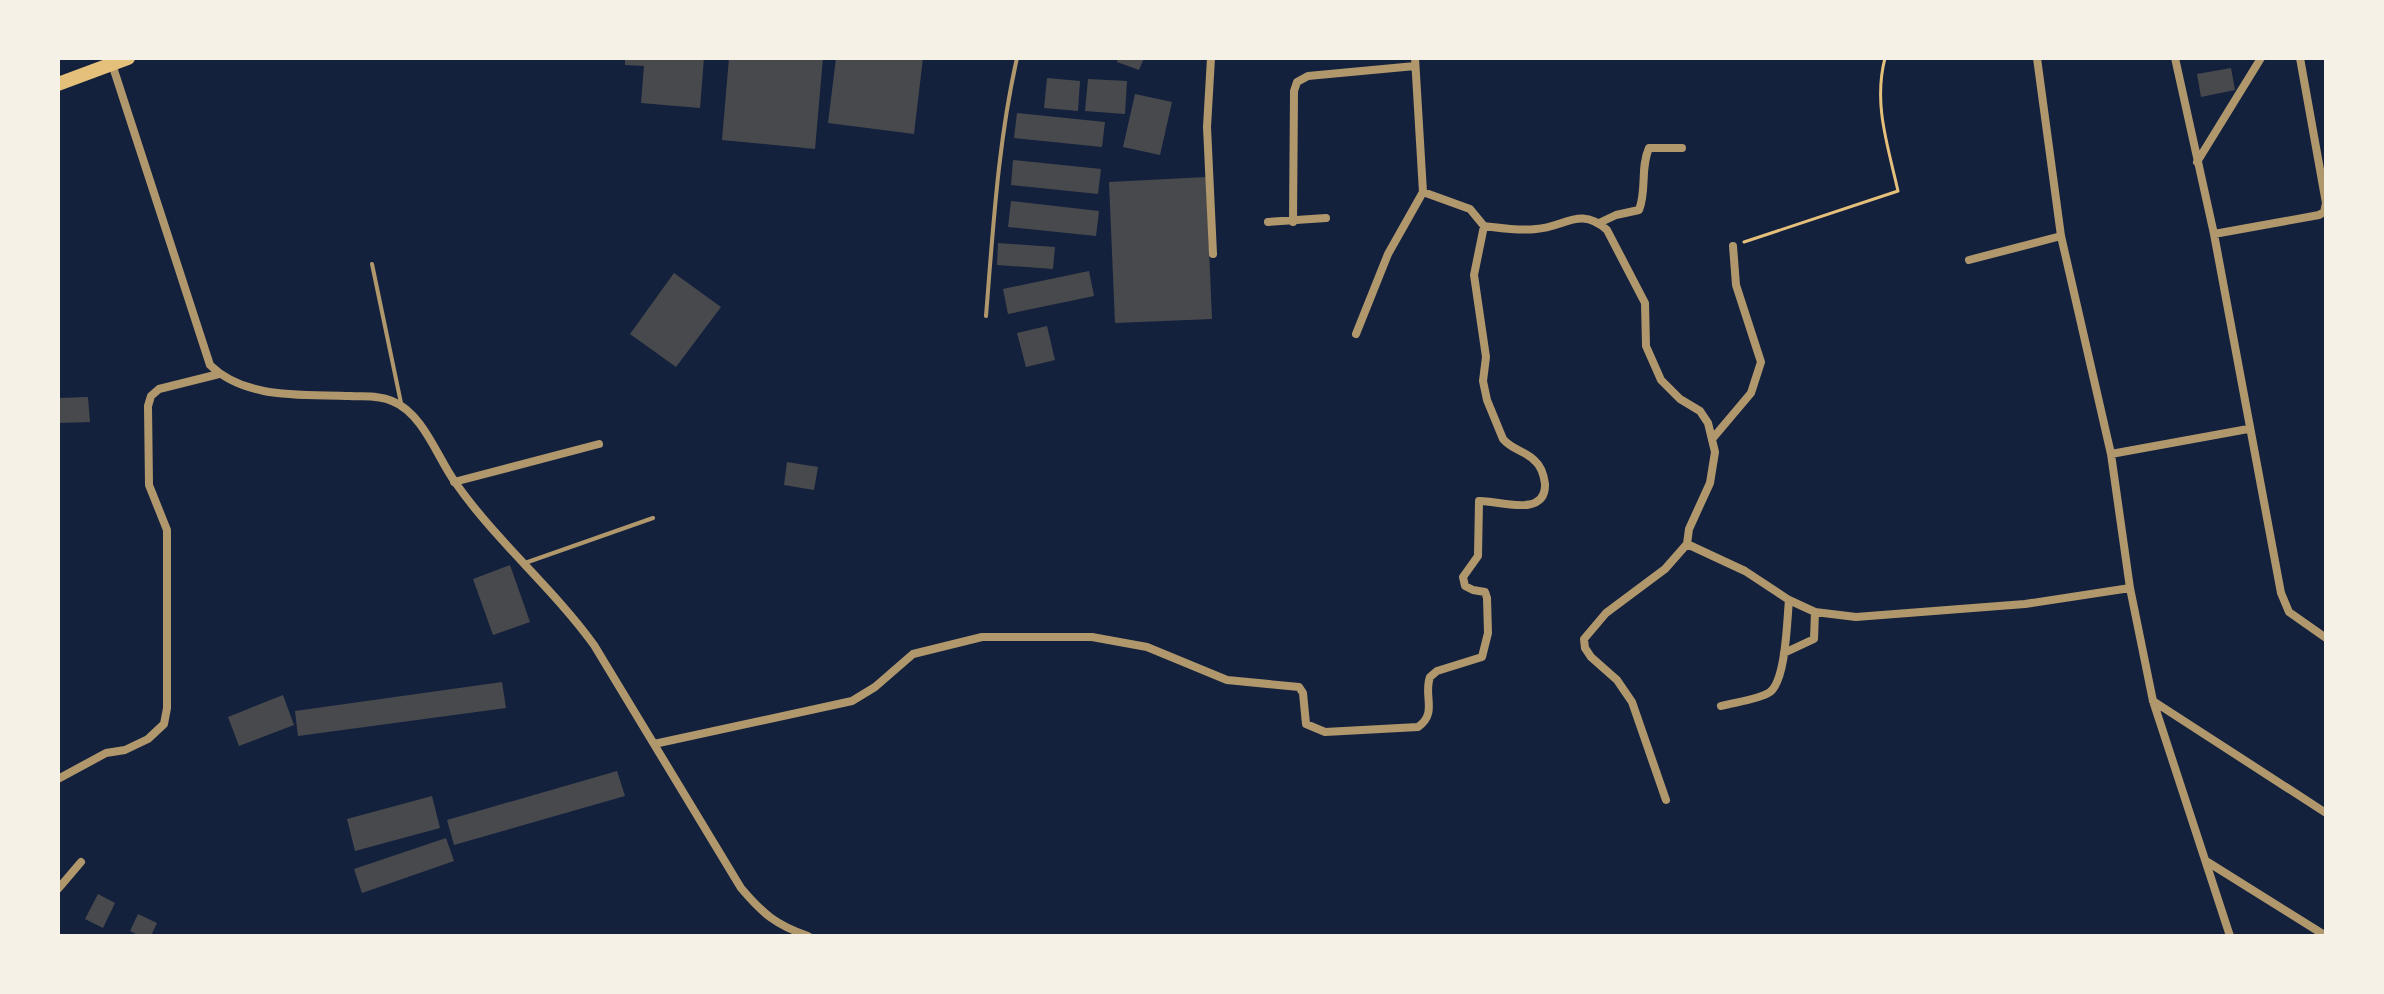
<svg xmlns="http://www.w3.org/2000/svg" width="2384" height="994" font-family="'Nunito Sans',sans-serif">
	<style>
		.building { fill: #48494c }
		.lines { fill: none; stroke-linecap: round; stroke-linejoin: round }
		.path { stroke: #e5c07b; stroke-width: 3 }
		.service { stroke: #b1986c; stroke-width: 4 }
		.minor { stroke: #b1986c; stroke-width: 8 }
		.primary { stroke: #e5c07b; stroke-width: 14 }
	</style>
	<rect width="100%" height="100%" fill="#14213d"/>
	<path class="building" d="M625 58H704L700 108 641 103 644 66 625 65Z
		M729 58H823L815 149 722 140Z
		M836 58H923L914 134 828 123Z
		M1118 58H1144L1139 70 1117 62Z
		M2231 68 2235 90 2201 97 2197 74Z
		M1047 78 1080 81 1078 111 1044 108Z
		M1088 79 1127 81 1125 114 1085 111Z
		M1135 94 1172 102 1160 155 1123 147Z
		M1017 113 1105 122 1102 147 1014 138Z
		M1013 160 1101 169 1098 194 1011 185Z
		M1206 177 1212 319 1115 323 1109 182Z
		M1011 201 1099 211 1096 236 1008 227Z
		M998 243 1055 247 1053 269 997 265Z
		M1089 271 1094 296 1008 314 1003 289Z
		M674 273 721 307 676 367 630 334Z
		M1047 326 1055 360 1026 367 1017 333Z
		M88 397 90 422 58 423V398Z
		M787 462 818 467 814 490 784 485Z
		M510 565 530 622 493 635 473 579Z
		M502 682 506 708 298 736 295 711Z
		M283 695 294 725 239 746 228 717Z
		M617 771 625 796 454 845 447 820Z
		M432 796 440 828 355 851 347 819Z
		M446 838 454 861 362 893 354 869Z
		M98 894 115 903 103 928 85 919Z
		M138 914 157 923 151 936H140L130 931Z"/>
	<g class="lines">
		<path class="path" d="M1744 242 1898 191C1888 146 1873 104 1885 58"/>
		<path class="service" d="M372 264 401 403
			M986 316C993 230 998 142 1017 58
			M525 563 653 518"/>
		<path class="minor" d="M1211 58 1207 127 1213 254
			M1415 58 1423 192 1470 209 1484 226C1501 228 1519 231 1536 229 1565 227 1580 206 1607 230L1645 303 1646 346 1661 380 1680 399 1700 411 1708 423 1715 452 1710 483 1689 529 1687 544 1665 569 1606 613 1584 639 1585 648 1591 657 1617 680 1632 702 1666 800
			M2037 58 2061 236 2111 454 2130 588 2153 701 2230 936
			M2175 58 2214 234 2281 593 2289 612 2326 638
			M112 64 210 365C246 400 303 394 350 396 364 397 379 395 392 401 423 413 437 457 455 482 496 541 552 587 594 645L741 888C763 914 776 925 808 936
			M2197 162 2261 58
			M1268 222 1326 218
			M1293 222 1294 91 1297 82 1308 76 1415 66
			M1599 223 1616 215 1639 210C1647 190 1640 168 1649 148H1682
			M2214 234 2319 215 2324 212 2326 203 2300 58
			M1969 260 2061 236
			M1356 334 1388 254 1423 192
			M1713 438 1751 393 1761 362 1736 285 1733 246
			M2111 454 2248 429
			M454 482 599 444
			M1687 544 1745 571 1789 600 1815 612 1856 617 2025 604 2130 588
			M1784 653 1814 639 1815 612
			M2153 701 2326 813
			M1721 706C1735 702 1758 700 1770 692 1786 680 1787 620 1789 600
			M654 744 852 701 875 687 913 654 982 637H1092L1147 647 1227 680 1299 687 1303 693 1306 724 1325 732 1418 727C1438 713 1423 696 1430 677L1437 671 1482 657 1488 633 1487 598 1485 592 1473 590 1465 586 1463 577 1478 556 1479 501C1497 500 1546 519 1545 484 1544 476 1541 466 1535 461 1526 451 1512 450 1503 439L1487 400 1483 381 1486 357 1474 275 1484 226
			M58 779 106 753 125 750 148 739 164 724 167 708V530L149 485 148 406 151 396 159 389 219 374
			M2206 861 2326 936
			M58 889 81 862"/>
		<path class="primary" d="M58 84 128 58"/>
	</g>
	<rect width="2384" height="994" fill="none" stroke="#f6f1e7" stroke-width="120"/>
</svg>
